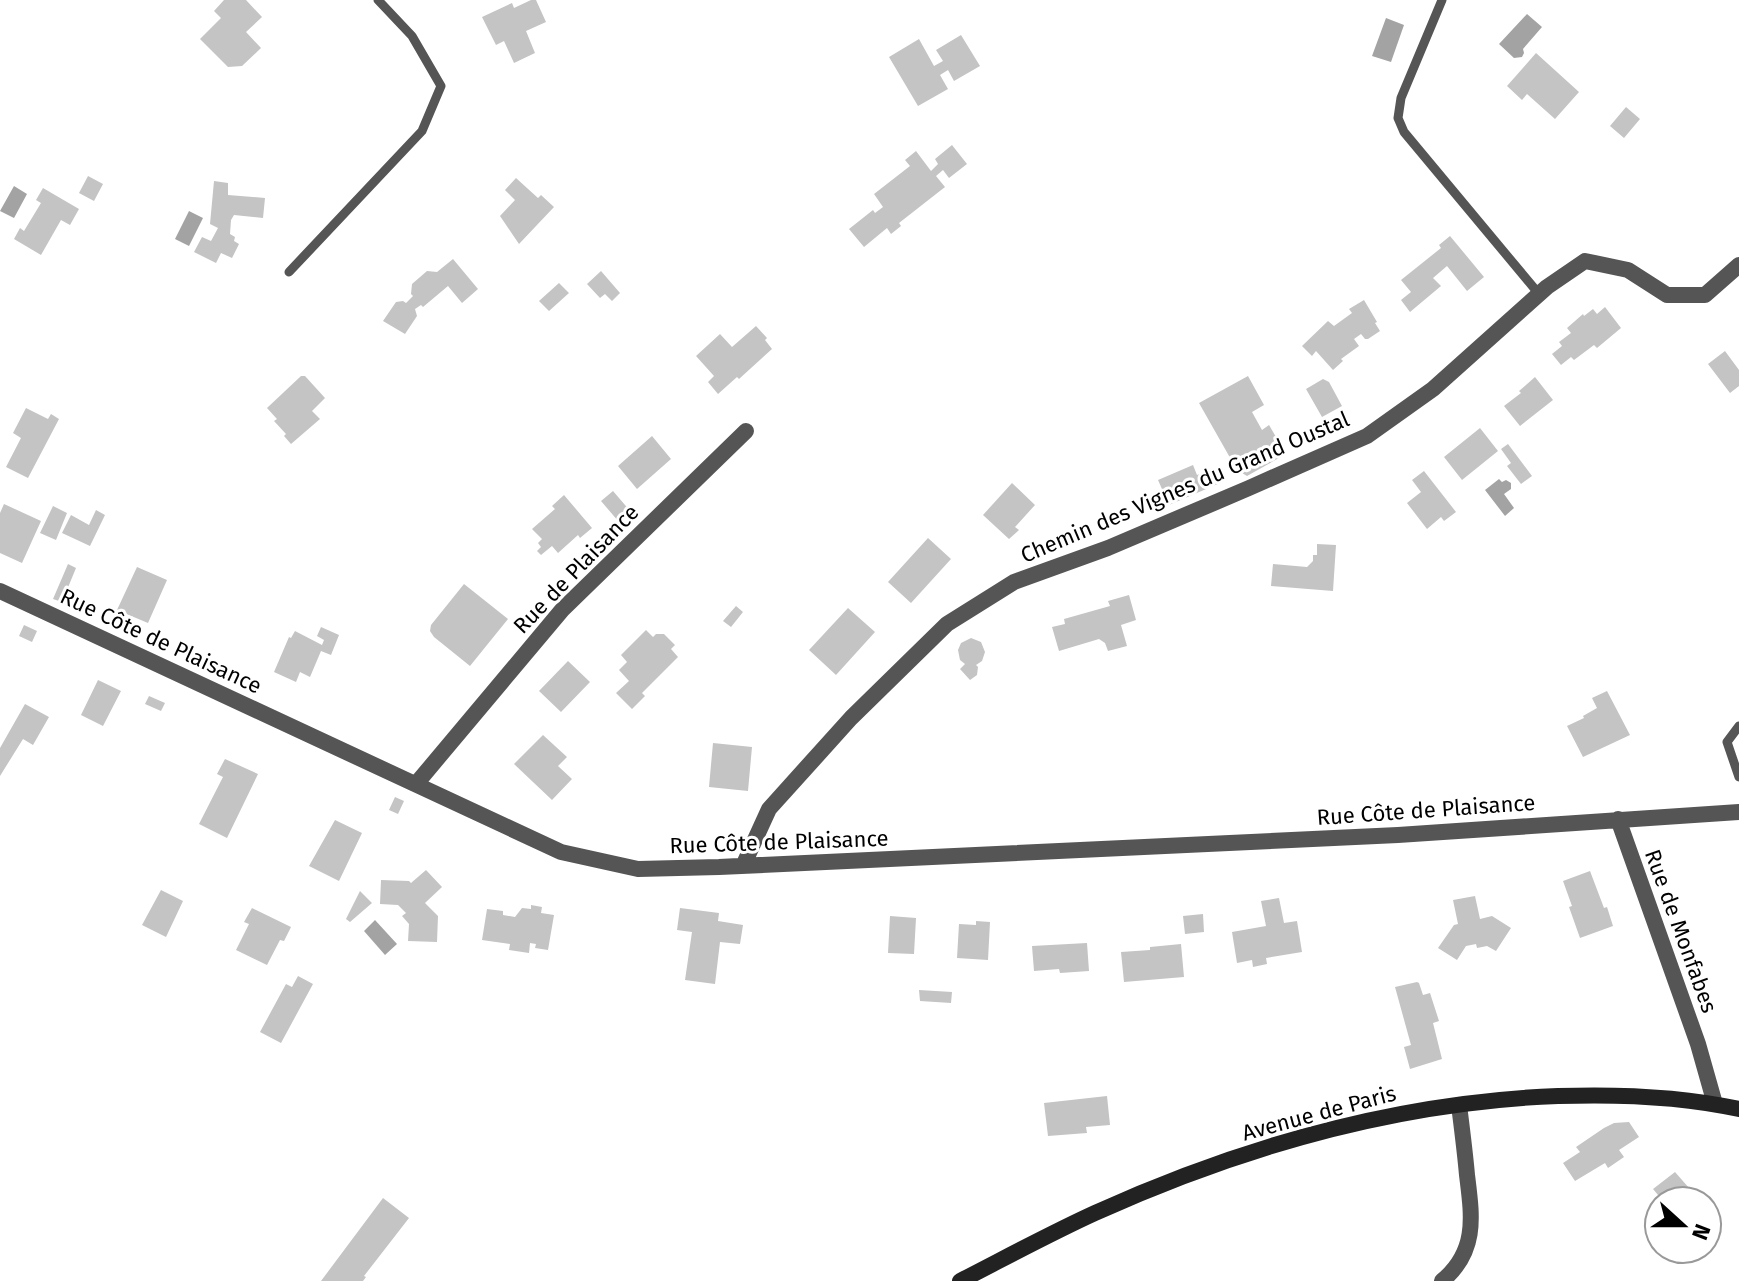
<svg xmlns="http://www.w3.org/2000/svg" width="1739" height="1281" font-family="'Fira Sans',sans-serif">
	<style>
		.water { fill: #a3a3a3 }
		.building { fill: #c4c4c4 }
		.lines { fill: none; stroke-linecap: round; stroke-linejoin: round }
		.service { stroke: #555; stroke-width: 9 }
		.minor { stroke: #555; stroke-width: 16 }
		.secondary { stroke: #222; stroke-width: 16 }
		.labels { text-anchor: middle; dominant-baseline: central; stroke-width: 6; stroke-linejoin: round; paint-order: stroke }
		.street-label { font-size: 22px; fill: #000; stroke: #fff }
	</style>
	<rect width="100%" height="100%" fill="#fff"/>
	<path class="water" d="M1527 14 1542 27 1523 49 1524 53 1522 57 1514 58 1499 44Z
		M1386 18 1404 25 1391 62 1372 56Z
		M14 186 27 194 14 218 0 211Z
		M189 211 203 218 189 246 175 239Z
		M1499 479 1502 482 1506 480 1511 483V489L1504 494 1514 508 1505 516 1485 490Z
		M375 920 397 944 385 955 364 931Z"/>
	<path class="building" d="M224 0H246L262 17 246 32 261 48 242 66 228 67 200 39 221 18 214 11Z
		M531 0H536L546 22 526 31 535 53 514 63 504 41 496 45 482 17 512 3 514 8Z
		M961 35 980 66 954 81 948 70 940 75 948 89 918 106 889 57 919 39 934 66 943 61 936 50Z
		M1536 53 1579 92 1555 119 1527 94 1522 100 1507 86Z
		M1626 107 1640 119 1624 138 1610 126Z
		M952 145 967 164 949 178 943 170 936 176 945 187 899 223 901 226 891 234 887 228 864 247 849 229 873 210 875 213 883 207 874 194 910 166 905 160 916 151 931 171 938 164 935 159Z
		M88 176 103 184 94 201 79 193Z
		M516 178 538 198 541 195 554 207 519 244 500 216 515 200 505 190Z
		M214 181 228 183V195L265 198 263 218 234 215 231 220 230 234 235 237 234 241 239 244 232 258 221 253 216 263 194 252 202 237 211 241 218 228 210 224Z
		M43 188 79 209 70 225 61 220 41 255 14 239 20 228 24 231 41 203 36 200Z
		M1450 236 1484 277 1467 291 1447 266 1433 278 1441 286 1410 312 1401 300 1411 292 1401 280 1441 248 1439 245Z
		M453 259 478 289 462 303 448 286 423 307 421 305 415 309 417 316 405 334 383 321 396 302 403 301 406 303 413 296 411 294 412 284 427 271 437 272Z
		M601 271 620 293 612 301 605 294 600 298 587 284Z
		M559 283 569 293 549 311 539 301Z
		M1364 300 1377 322 1375 323 1380 331 1368 339H1365L1361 334 1354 339 1359 346 1341 359 1343 361 1333 370 1316 351 1312 356 1302 346 1328 321 1334 326 1352 313 1349 309Z
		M1605 307 1621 328 1597 348 1594 345 1574 360 1571 357 1561 365 1552 354 1562 346 1559 342 1571 333 1567 328 1583 314 1584 316 1593 309 1597 314Z
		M756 326 767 338 765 340 772 349 739 379 737 377 718 394 708 382 714 376 696 356 720 334 732 347Z
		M1725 351 1739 370V386L1730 393 1708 364Z
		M301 376H305L325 398 312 411 320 419 291 444 284 436 286 434 274 421 277 419 267 408Z
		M1248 376 1264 405 1252 412 1262 430 1269 425 1286 454 1247 476 1237 470 1199 403Z
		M1535 377 1553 400 1520 426 1504 406 1521 393 1519 391Z
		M1323 379 1329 382 1342 406 1322 417 1306 389Z
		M26 408 48 419 51 414 59 419 28 478 6 467 21 438 13 433Z
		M1480 428 1498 451 1462 480 1444 457Z
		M652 436 671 459 637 489 618 466Z
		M1508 444 1532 476 1521 484 1507 466 1511 463 1501 449Z
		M1193 465 1197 475 1214 468 1220 483 1169 505 1158 480Z
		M1424 471 1456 512 1444 521 1441 517 1427 529 1407 503 1421 492 1412 480Z
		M1012 483 1035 505 1015 527 1019 530 1009 539 983 515Z
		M613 491 631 512 619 522 601 501Z
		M564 495 592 528 580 538 578 535 558 553 552 546 541 555 537 551 541 547 538 543 542 539 532 529 555 509 552 506Z
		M4 504 41 521 22 563 0 553V513Z
		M53 506 67 513 56 540 40 533Z
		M96 510 105 515 90 546 62 533 71 515 89 525Z
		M928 538 951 559 911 603 888 582Z
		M1317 544 1336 545 1333 591 1271 586 1273 564 1307 567 1313 561V555H1317Z
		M68 564 76 568 62 602 53 599Z
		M137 567 167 580 148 623 117 610Z
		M464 584 508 619 470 666 434 637 430 631 431 625Z
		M1129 595 1136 620 1121 625 1127 646 1108 651 1105 643 1099 639 1059 651 1052 627 1065 624 1064 619 1110 606 1108 601Z
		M736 606 743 612 731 627 723 621Z
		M848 608 875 632 836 675 809 650Z
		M24 625 37 631 32 642 19 636Z
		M321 627 339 635 331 655 321 651 310 677 300 672 296 682 274 672 289 637 291 638 295 631 322 645 324 640 317 636Z
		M646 630 653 637 656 634H664L675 645 671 649 678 657 642 693 645 696 632 709 616 693 629 681 619 670 627 662 621 655Z
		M971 638 981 642 985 652 982 661 976 665 978 667 977 675 970 680 960 669 965 664 960 660 958 650 961 643Z
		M568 661 590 682 561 712 539 691Z
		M98 680 121 691 103 726 81 715Z
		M1607 691 1630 735 1583 757 1567 726 1584 718 1583 716 1597 708 1592 698Z
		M149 696 165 703 161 711 145 704Z
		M25 704 49 717 33 745 23 739 0 776V748Z
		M543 735 567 757 558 766 572 779 552 800 514 764Z
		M713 743 752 747 748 791 709 787Z
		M225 759 258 774 227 838 199 824 223 777 217 774Z
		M395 797 404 801 398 814 389 810Z
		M335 820 362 833 339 881 309 866Z
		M426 870 442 887 425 903 438 916 437 942 408 941 409 924 402 916 406 913 398 905 380 904 381 880 409 881 411 883Z
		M1590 871 1604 908 1607 907 1613 926 1580 938 1569 907 1572 906 1563 881Z
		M161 890 183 901 166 937 142 925Z
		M360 891 372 903 350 922 346 919Z
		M1475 896 1480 919 1492 916 1511 928 1496 951 1487 946 1477 948 1476 944 1466 946 1457 960 1438 948 1454 925 1458 924 1453 900Z
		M1279 898 1284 923 1297 921 1302 952 1266 958 1267 964 1253 967 1252 960 1237 963 1232 932 1266 926 1261 901Z
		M531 905 542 907 541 913 554 915 548 950 535 948 536 944 530 943 529 953 509 950 510 944 482 940 487 909 503 911V915L515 917 522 908 531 909Z
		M252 908 291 927 284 941 280 940 267 965 236 950 249 924 244 922Z
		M680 908 719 913 718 921 743 925 740 944 720 942 715 984 685 980 692 932 677 930Z
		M1203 914 1204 932 1185 934 1183 916Z
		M890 916 916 918 914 954 888 953Z
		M976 921 990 922 988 960 957 958 959 924 976 925Z
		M1087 943 1089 971 1060 973 1059 969 1034 971 1032 946Z
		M1181 944 1184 977 1124 982 1121 952 1150 950V947Z
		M298 976 313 984 281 1043 260 1032 286 984 292 987Z
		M1417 982 1419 983 1423 995 1430 993 1439 1021 1433 1023 1442 1059 1410 1069 1404 1047 1411 1045 1395 987Z
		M919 990 952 992 951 1003 920 1001Z
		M1107 1096 1110 1125 1086 1127 1087 1133 1048 1136 1044 1103Z
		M1629 1122 1639 1137 1619 1150 1624 1157 1608 1168 1605 1163 1575 1181 1563 1163 1580 1152 1576 1147 1604 1128 1614 1123Z
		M1675 1172 1697 1197 1693 1201H1663L1653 1189Z
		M383 1198 409 1218 364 1276 366 1277 363 1281H321Z"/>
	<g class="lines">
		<path class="service" d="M1442 0 1401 98 1398 118 1404 132 1539 294
			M289 272 422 131 441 86 412 36 378 0
			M1739 726 1727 742 1739 777"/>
		<path class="minor" d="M0 591 561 852 638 869 719 867 1398 835 1739 812
			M416 784 562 610 746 431
			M1618 819 1698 1044 1715 1104
			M743 866 769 809 851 718 947 624 1014 582 1108 548 1249 488 1367 436 1433 389 1547 287 1585 261 1628 270 1667 295H1705L1739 265
			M1442 1281C1478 1251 1472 1216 1467 1175 1465 1152 1462 1129 1459 1105"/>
		<path class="secondary" d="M960 1281C1005 1258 1049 1234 1095 1213 1241 1147 1398 1102 1558 1096 1618 1094 1680 1096 1739 1109"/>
	</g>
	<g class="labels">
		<g class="street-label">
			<text transform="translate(1185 487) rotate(-23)">Chemin des Vignes du Grand Oustal</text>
			<text transform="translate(576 569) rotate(-46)">Rue de Plaisance</text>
			<text transform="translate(161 641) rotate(25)">Rue Côte de Plaisance</text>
			<text transform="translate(1426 810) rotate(-4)">Rue Côte de Plaisance</text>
			<text transform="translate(779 842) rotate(-2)">Rue Côte de Plaisance</text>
			<text transform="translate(1681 931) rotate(70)">Rue de Monfabes</text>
			<text transform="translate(1319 1113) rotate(-15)">Avenue de Paris</text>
		</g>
	</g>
	<g transform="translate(1683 1225) rotate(111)"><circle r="38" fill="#ffffff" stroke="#999999" stroke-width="2"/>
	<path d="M0-6L14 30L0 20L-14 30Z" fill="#000000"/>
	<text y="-12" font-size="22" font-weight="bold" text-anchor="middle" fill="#000000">N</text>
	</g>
</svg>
